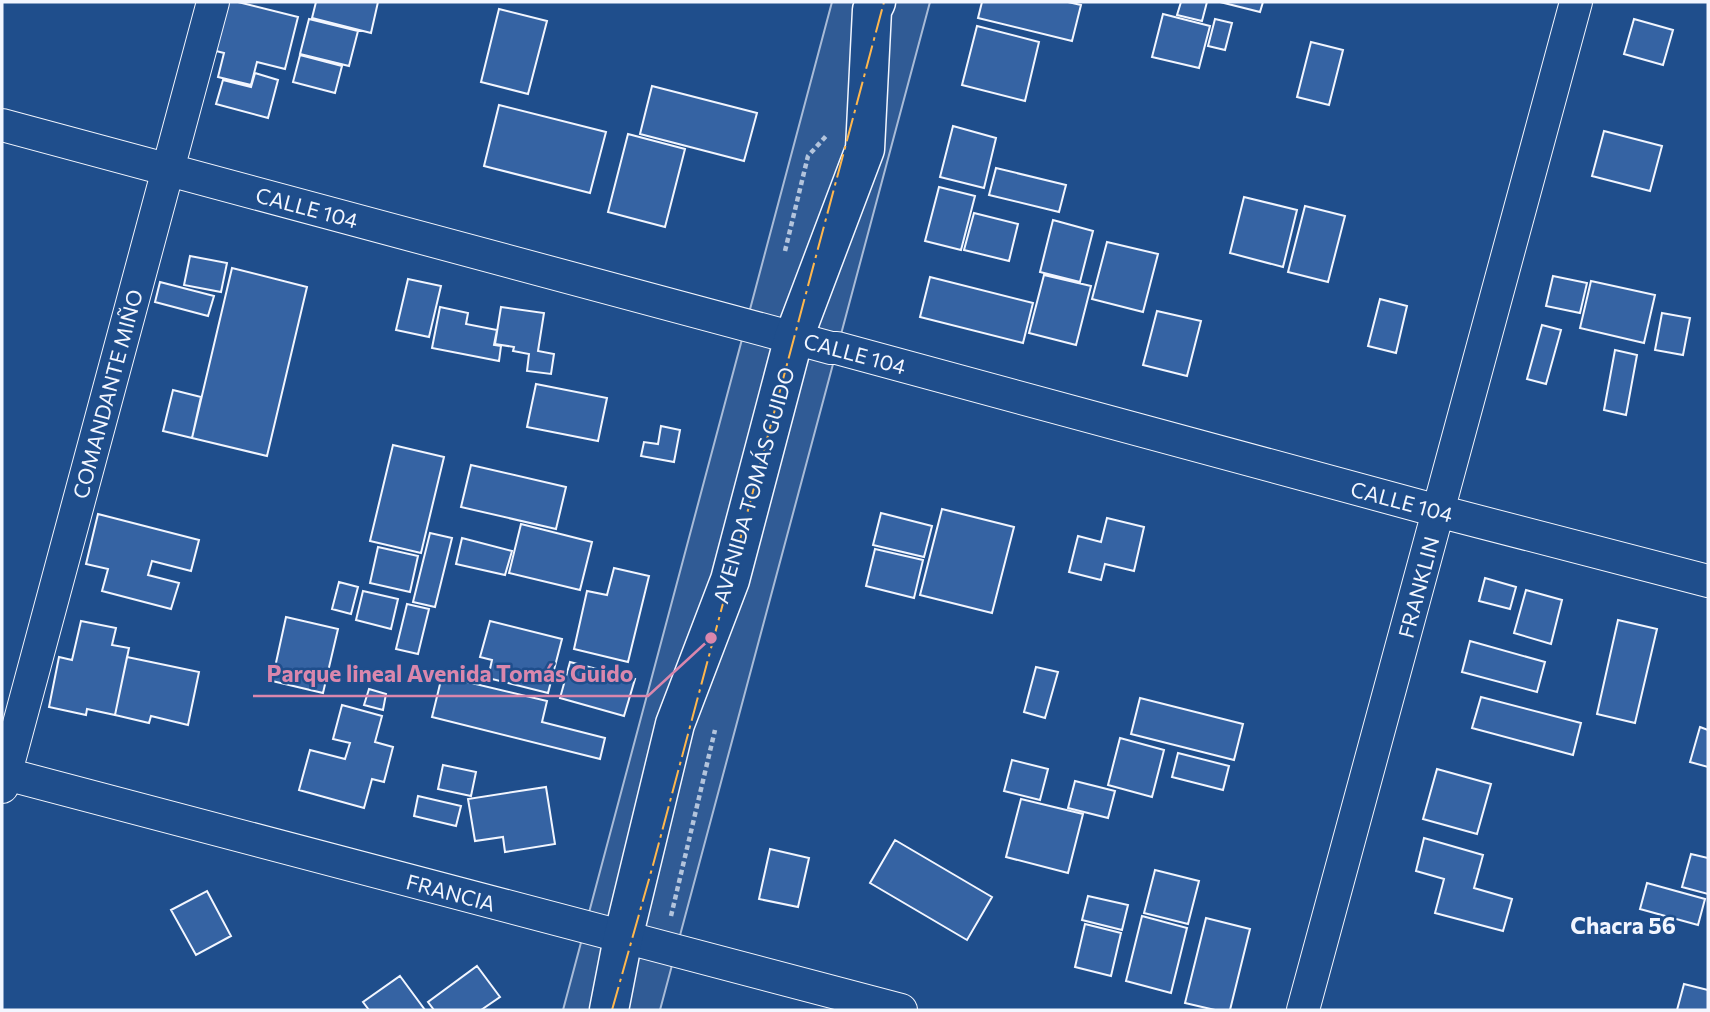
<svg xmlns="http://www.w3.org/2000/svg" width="1710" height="1012" font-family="Commissioner,sans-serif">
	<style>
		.built { fill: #305b95; stroke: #a8bbd7; stroke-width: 2 }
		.building { fill: #3563a3; stroke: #f2f6ff; stroke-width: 2 }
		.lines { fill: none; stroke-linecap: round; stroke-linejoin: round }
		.street-casing { stroke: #f2f6ff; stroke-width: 34 }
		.secondary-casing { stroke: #f2f6ff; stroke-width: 41 }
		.path { stroke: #b3c4dc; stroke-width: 4.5; stroke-dasharray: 5 3.5; stroke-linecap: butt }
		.street { stroke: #1f4e8c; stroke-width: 32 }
		.secondary { stroke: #1f4e8c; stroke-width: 38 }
		.power { stroke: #ffb74d; stroke-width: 2; stroke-dasharray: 24 5 3.5 5; stroke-linecap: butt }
		.labels { text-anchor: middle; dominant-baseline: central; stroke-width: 5; stroke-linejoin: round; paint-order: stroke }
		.street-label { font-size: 21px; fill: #f2f6ff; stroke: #1f4e8c }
		.neighbourhood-label { font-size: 23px; font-weight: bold; fill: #f2f6ff; stroke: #1f4e8c }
		.leader { fill: none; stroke: #da87ad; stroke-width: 2.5 }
		.callout-dot { fill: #da87ad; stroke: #1f4e8c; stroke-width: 2.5 }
		.callout-label { font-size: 23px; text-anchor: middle; font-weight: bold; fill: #da87ad; stroke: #1f4e8c; stroke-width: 5; stroke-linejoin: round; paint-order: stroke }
	</style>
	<rect width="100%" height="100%" fill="#1f4e8c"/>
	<path class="built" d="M832 2H930L660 1010H563Z"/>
	<path class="building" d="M225 2H238L298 17 285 69 257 62 251 85 218 77 224 53 212 50Z
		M316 2H378L371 33 312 18Z
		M982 2H1068L1081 5 1072 41 978 18Z
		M1181 2H1207L1202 21 1177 15Z
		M1220 2H1263L1260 12Z
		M499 9 547 21 528 94 481 82Z
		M1163 14 1210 26 1199 68 1152 57Z
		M309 19 358 31 349 66 300 54Z
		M1215 19 1232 23 1225 50 1208 46Z
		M1634 19 1673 30 1663 65 1624 54Z
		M977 26 1039 42 1025 101 962 85Z
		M1311 42 1343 50 1329 105 1297 97Z
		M300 55 342 66 335 93 293 82Z
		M255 73 278 80 268 118 216 104 223 80 251 87Z
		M652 86 757 113 744 161 640 134Z
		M499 105 606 132 590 193 484 166Z
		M953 126 996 138 984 188 940 177Z
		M1604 131 1662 146 1650 191 1592 176Z
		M628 134 685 149 665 227 608 212Z
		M996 168 1066 185 1059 212 989 195Z
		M939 187 975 196 961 250 925 241Z
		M1244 197 1297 210 1283 267 1230 253Z
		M1305 206 1345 216 1328 282 1288 272Z
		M974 213 1018 224 1009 261 964 250Z
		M1053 220 1093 231 1080 282 1040 272Z
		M1107 242 1158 254 1143 312 1092 299Z
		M190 256 227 263 221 292 184 285Z
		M232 268 307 287 267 456 192 438Z
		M1044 275 1091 286 1076 345 1029 333Z
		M1553 276 1587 283 1580 313 1546 306Z
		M930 277 1033 303 1023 343 920 317Z
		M408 279 441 286 429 337 396 330Z
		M1591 281 1655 295 1644 343 1580 328Z
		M160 282 214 296 208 316 155 302Z
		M1380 299 1407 306 1396 353 1368 346Z
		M440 307 468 313 466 324 497 330 494 345 501 346 499 361 432 348Z
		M501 307 544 313 538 351 554 354 551 374 527 371 529 354 513 351 514 347 495 344Z
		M1157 311 1201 321 1187 376 1143 365Z
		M1662 313 1690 318 1683 355 1655 350Z
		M1542 325 1561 330 1546 384 1527 379Z
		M1615 350 1637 355 1626 415 1604 410Z
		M536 384 607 398 598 441 527 427Z
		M173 390 201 397 192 438 163 431Z
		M661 426 680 430 674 462 641 456 644 442 658 444Z
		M393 445 444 457 421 553 370 541Z
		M471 465 566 487 556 529 461 507Z
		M942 509 1014 527 992 613 920 595Z
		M881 513 932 526 924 557 873 545Z
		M98 514 199 540 191 571 152 561 148 575 179 583 171 609 102 591 108 569 86 564Z
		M1107 518 1144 527 1134 571 1105 564 1101 580 1069 572 1078 536 1101 542Z
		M521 524 592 542 580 590 509 573Z
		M430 533 452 538 435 607 413 602Z
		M462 538 512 551 505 575 456 564Z
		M378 547 418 556 410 592 370 583Z
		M875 549 923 560 914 598 866 586Z
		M614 568 649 576 628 662 574 649 587 591 607 595Z
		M1485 578 1516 587 1510 609 1479 601Z
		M339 582 358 587 351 614 332 609Z
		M1526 590 1562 600 1551 644 1514 633Z
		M363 591 398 599 391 629 356 620Z
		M407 604 429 609 418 654 396 649Z
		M286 617 338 629 323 693 272 681Z
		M1618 620 1657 629 1635 723 1597 714Z
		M81 621 116 628 112 645 129 648 115 715 87 709 86 715 49 707 59 657 72 660Z
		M490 621 562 639 548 693 488 678 492 660 480 657Z
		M1470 641 1545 662 1537 692 1462 672Z
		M127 657 199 672 188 725 151 716 149 723 115 715Z
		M570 662 635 679 624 716 560 698Z
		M1036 667 1058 672 1045 718 1024 712Z
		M442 676 547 701 542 722 605 738 600 759 432 717Z
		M369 689 386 694 383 710 364 705Z
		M1481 697 1581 723 1573 755 1472 728Z
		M1140 698 1243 724 1234 760 1131 734Z
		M342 705 382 716 375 742 393 747 384 782 372 779 364 808 299 790 310 750 345 759 350 743 333 739Z
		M1700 727 1708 730V767L1690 762Z
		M1120 738 1164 750 1152 797 1108 785Z
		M1178 753 1229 766 1223 790 1172 777Z
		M1012 760 1048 769 1040 800 1004 791Z
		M443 765 476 772 471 796 438 789Z
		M1437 769 1491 784 1477 834 1423 819Z
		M1075 781 1115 791 1108 818 1068 808Z
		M546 787 555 844 505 852 503 837 475 841 468 799Z
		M418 796 461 806 456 826 414 816Z
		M1021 799 1083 814 1068 873 1006 857Z
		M1424 838 1483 855 1474 888 1512 899 1503 931 1435 913 1444 879 1416 871Z
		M895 840 992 897 967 940 870 883Z
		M770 849 809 858 798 907 759 899Z
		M1691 854 1708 858V894L1682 887Z
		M1155 870 1199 881 1188 924 1144 913Z
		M1647 883 1705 899 1698 925 1640 909Z
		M207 891 231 936 196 955 171 910Z
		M1088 896 1128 905 1122 930 1082 920Z
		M1142 916 1187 928 1171 993 1126 981Z
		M1206 918 1250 929 1230 1010H1215L1185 1003Z
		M1085 924 1121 933 1111 976 1075 967Z
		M477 966 500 997 481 1010H434L428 1002Z
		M400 976 425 1010H369L363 1002Z
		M1684 984 1708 990V1010H1677Z"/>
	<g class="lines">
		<g class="street-casing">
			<path id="street" d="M2 125 831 348H837L1438 511 1708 581
				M2 773 901 1010
				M2 787 213 2
				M1303 1010 1576 2"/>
		</g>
		<g class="secondary-casing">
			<path id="secondary" d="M609 1010 623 938 675 724 730 580 794 337 865 149 872 10 876 2"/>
		</g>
		<path class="path" d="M785 251 808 156 828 134
			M671 916 715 730"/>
		<use href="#street" class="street"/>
		<use href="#secondary" class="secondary"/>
		<path class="power" d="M612 1010 653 865 884 2"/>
	</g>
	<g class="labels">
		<g class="street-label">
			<text transform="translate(307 207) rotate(15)">CALLE 104</text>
			<text transform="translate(855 353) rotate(15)">CALLE 104</text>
			<text transform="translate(107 394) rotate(-75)">COMANDANTE MIÑO</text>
			<text transform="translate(753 485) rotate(-74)">AVENIDA TOMÁS GUIDO</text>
			<text transform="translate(1402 501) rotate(15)">CALLE 104</text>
			<text transform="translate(1418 587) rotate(-75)">FRANKLIN</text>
			<text transform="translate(451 892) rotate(15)">FRANCIA</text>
		</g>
		<g class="neighbourhood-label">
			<text x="1623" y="925">Chacra 56</text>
		</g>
	</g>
	<path class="leader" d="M711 638L648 696H253"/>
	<circle class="callout-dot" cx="711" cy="638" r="7"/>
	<g class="callout-label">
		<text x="450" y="682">Parque lineal Avenida Tomás Guido</text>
	</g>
	<rect width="1710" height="1012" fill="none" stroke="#f2f6ff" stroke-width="7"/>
</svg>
